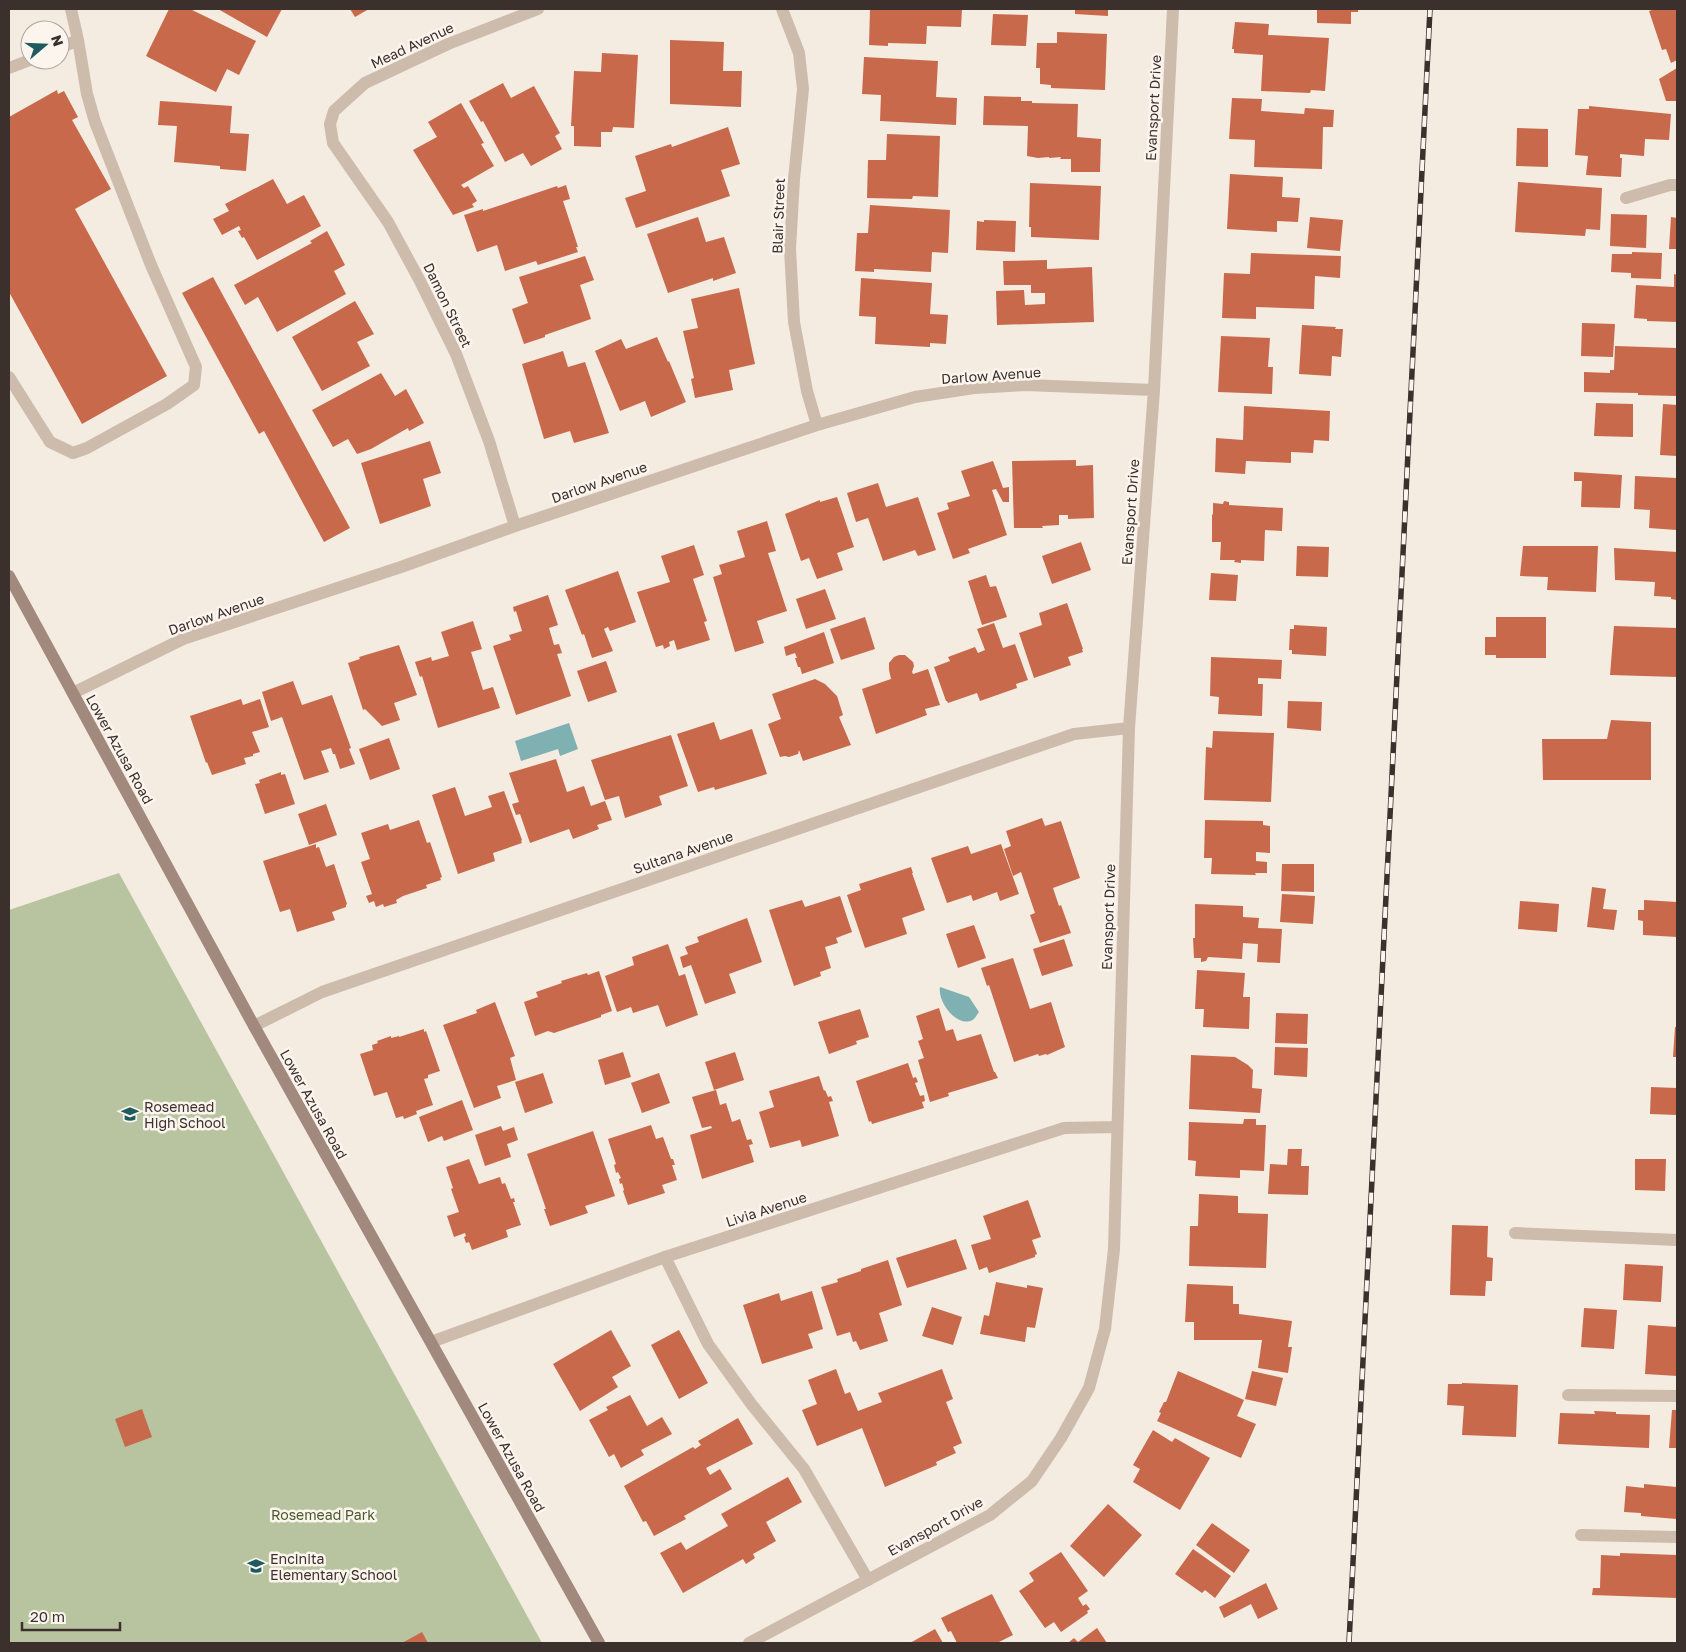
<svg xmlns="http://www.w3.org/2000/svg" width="1686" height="1652" font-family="'Golos Text',sans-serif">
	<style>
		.green { fill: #b8c4a0 }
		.water { fill: #7fb0b2 }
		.building { fill: #c8694b }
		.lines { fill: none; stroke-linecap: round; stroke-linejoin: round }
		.lane { stroke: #cdbbac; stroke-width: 12 }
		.street { stroke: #cdbbac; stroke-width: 12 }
		.secondary { stroke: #a18a7d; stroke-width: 12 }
		.rail-casing { stroke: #3b302b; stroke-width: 5.5 }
		.rail { stroke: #fbf5ee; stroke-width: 4; stroke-dasharray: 11; stroke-linecap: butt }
		.labels { text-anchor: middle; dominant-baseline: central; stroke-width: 5; stroke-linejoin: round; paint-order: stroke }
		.street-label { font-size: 14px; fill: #3b302b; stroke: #fbf5ee }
		.poi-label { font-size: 14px; fill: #3b302b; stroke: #fbf5ee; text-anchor: start }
		.park-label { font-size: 14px; fill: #4a5a2e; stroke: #fbf5ee }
	</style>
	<rect width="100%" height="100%" fill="#f4ebe1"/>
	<path class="green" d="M119 873 542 1643H9V910Z"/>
	<path class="water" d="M569 723 578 749 560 756 558 749 521 761 515 741Z
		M940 987 969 997 979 1012C977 1014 976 1017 974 1019 959 1030 937 1003 940 987Z"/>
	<path class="building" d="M169 9H190L256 41 239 75 227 69 216 92 146 56Z
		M218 9H282L267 37Z
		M350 9H369L355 17Z
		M870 9H962L961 27 927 26 926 44 888 43V46L869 45Z
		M1075 9H1108V16L1075 14Z
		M1317 9H1358V12H1351V24L1317 23Z
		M1655 9H1677V60L1671 63 1666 49 1662 50 1649 11Z
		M993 14 1028 15 1026 46 991 45Z
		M1235 22 1269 24 1268 35 1329 38 1325 91 1311 90 1310 93 1261 91 1263 55 1234 53V49H1232Z
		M1057 32 1107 34 1105 90 1051 88V85L1040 84V68H1036L1037 43H1057Z
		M670 40 724 42 723 71H742L741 107 670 104Z
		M602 53 638 55 634 128 613 127 612 132H601V147L574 146V126H571L574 71 601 72Z
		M864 57 938 61 936 97 957 98 956 125 880 121 881 95 862 94Z
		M1677 68V101H1666L1659 79Z
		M503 83 511 98 534 86 560 133 555 136 562 149 531 166 523 153 505 162 483 121 481 122 469 101Z
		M57 90 58 94 64 91 78 117 72 120 111 189 75 209 167 376 82 424 9 292V117Z
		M984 96 1021 97V101H1032V103L1078 104 1077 137 1101 139 1100 172H1071V159H1060L1061 157 1049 158V157L1038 158 1027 156 1028 126 983 125Z
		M1232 98 1262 99 1261 111 1304 114 1305 108 1334 110 1333 127H1323L1322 169 1254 167 1255 140 1229 139Z
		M160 101 232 106 230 133 249 134 246 171 220 169V166L174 162 177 126 158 125Z
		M461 103 484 143 481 144 494 166 461 185 464 188 468 186 477 201 472 204 474 207 453 215 413 150 437 137 428 122Z
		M1589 106 1671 114 1669 140 1645 139 1644 156 1620 154V158H1622L1621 177 1586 175 1588 156 1575 155 1578 109H1589Z
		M728 127 740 164 721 170 730 196 636 228 625 198 646 191 635 156 671 144 672 147Z
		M1517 128 1548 129V167L1516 166Z
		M887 134 940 136 938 197 913 196 912 199 867 198 868 160H886Z
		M1230 174 1283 177 1282 197 1300 198 1298 222 1277 221V232L1227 229Z
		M273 179 287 204 304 195 321 226 257 260 244 237 242 238 238 231 241 230 239 226 222 235 213 219 229 211 225 204Z
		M1518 182 1602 188 1600 230 1586 229 1585 236 1515 232Z
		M1030 183 1101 186 1099 240 1031 237V227H1029Z
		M566 185 570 199 563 201 578 247H576L578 252 538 265 536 261 505 271 497 245 477 252 464 215 483 209V211L557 186 558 188Z
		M870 205 950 210 948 253 932 252 931 272 874 269V272L855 271 857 233H868Z
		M1611 214 1647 215 1646 248 1610 246Z
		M698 217 706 242 724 237 736 273 713 281V278L668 293 647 234Z
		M1310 217 1343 220 1340 251 1307 248Z
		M1671 217 1677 218V249H1669Z
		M984 220 1016 221 1015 252 976 250 977 221 984 222Z
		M327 231 345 265 334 271 346 294 277 332 258 297 245 305 234 285 312 243 310 241Z
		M1632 252 1662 253 1661 279 1631 278V273L1611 272 1612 254H1632Z
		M1251 253 1341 256 1340 278 1315 276 1314 309 1256 307V319L1222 318 1224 273 1250 274Z
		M585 256 594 280 580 285 591 319 545 335V337L524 344 512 309 528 303 519 277Z
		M1047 260V269L1092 267 1094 322 997 325 996 291 1024 290 1025 305 1045 304V293H1031V285H1004L1003 261Z
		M1674 274 1677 275V322L1647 321V319L1634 318 1636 285 1674 287Z
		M213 277 350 528 324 542 264 431 259 434 182 293Z
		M861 278 932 283 930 314 948 315 946 344 930 343V347L875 344 876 317 859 316Z
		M739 288 755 364 729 370 733 390 695 398 691 379 694 378 683 331 698 328 691 299Z
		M355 301 374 334 357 342 370 366 322 391 292 337Z
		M1582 323 1615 324 1613 357 1581 356Z
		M1302 325 1336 327 1335 329H1343L1341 357 1332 356 1331 376 1299 374Z
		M1221 336 1270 338 1268 367H1273L1272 394 1218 392Z
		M657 337 668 362 669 361 686 402 651 417 645 401 620 411 595 351 621 339 626 349Z
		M1615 346 1677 348V396L1638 395V393L1584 392V372L1610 373V370H1614Z
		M563 351 568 367 585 362 609 433 574 443 570 431 544 439 522 364Z
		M381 373 395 396 406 389 424 423 409 431 408 428 371 449 357 454 348 439 333 447 312 410Z
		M1596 403 1633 404V437L1594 436Z
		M1663 404 1677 405V456L1660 455Z
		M1244 406 1330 411 1329 441 1314 440 1313 453 1291 452V463L1246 461 1245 474 1215 472 1216 438 1243 440Z
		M430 441 441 473 423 479 431 506 380 524 361 463Z
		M1076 460V466L1093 465 1094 518 1068 519V515H1059V525L1042 526 1043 528H1014L1012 461Z
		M993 461 1003 488 1009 487V502H1003L996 489 992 490 1007 535 968 549 970 553 953 559 937 513 949 509 947 503 970 496 961 471Z
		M1574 472 1622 475 1620 508 1581 507 1582 481H1574Z
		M1635 476 1677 478V530L1649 528 1650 510 1634 509Z
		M878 483 886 507 918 497 936 550 918 556 915 550 883 561 868 518 856 522 847 493Z
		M837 497 854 547 837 553 843 570 817 579 809 558 801 561 785 514 820 500V502Z
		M1224 501 1229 502V505L1283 508 1282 531 1265 530 1264 561 1241 560V563L1234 562 1235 560H1220L1221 542H1212V514L1213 515V503L1223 504Z
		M767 521 776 551 768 553 787 611 757 621 764 643 735 652 713 577 722 574 719 565 745 557 737 531Z
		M1081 542 1091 570 1052 584 1042 556Z
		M694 545 704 575 693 579 707 621 704 622 710 640 677 650 674 640 669 642 670 646 664 649 663 645 656 647 637 592 670 582 661 556Z
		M1297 546 1329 547 1328 577 1296 576Z
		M1523 546H1598L1596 592 1547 590 1548 577 1520 576Z
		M1614 548 1677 552V600L1671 599V597L1654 596 1655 582 1615 580Z
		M618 571 636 622 610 631 608 627 604 629 613 651 592 658 584 634 582 635 565 590Z
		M1211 573 1238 575 1236 601 1209 600Z
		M986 575 990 587 996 586 1007 617 982 625 968 581Z
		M825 589 836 619 806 629 796 599Z
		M548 595 558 625 549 628 554 645 559 644 562 653 557 654 571 696 516 715 493 646 511 640 509 635 522 631 516 611 514 612 513 607Z
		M1067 603 1083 649H1082L1083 652 1068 657 1071 665 1034 678 1019 633 1042 625 1039 613Z
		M865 617 875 649 841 660 830 629Z
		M1496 617H1546V658H1496V655H1485V637H1496Z
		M473 621 482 649 471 652 483 690 493 687 500 708 438 728 422 676 420 677 415 662 431 657 432 661 449 656 441 632Z
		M994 623 1003 648 1015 644 1028 680 1016 684 1017 688 980 701 977 693 948 703 947 701H946L934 667 950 661 948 657 975 647 978 653 985 650 977 629Z
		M1294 625 1327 627 1326 656 1292 654V650H1289L1290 629H1294Z
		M1614 626 1677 628V677L1610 675Z
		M824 632 834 663 802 674 800 667H798L795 658H797L795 653 786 656 784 647Z
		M399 645 417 695 394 703 400 720 382 726 365 709 363 710 348 663 360 659 359 657Z
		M899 655H905L913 662 914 666 912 672 913 674 928 669 940 705 925 709 927 715 876 734 862 689 891 679 889 670V663L894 657Z
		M1211 657 1282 660 1281 679 1258 678V684H1263L1262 716 1218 714 1219 697 1210 696Z
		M606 661 617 692 588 702 577 671Z
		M815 679 825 684 837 696 843 715 839 717 851 745 803 761 799 750 798 754 789 757 785 756 780 757 768 724 781 719 772 694Z
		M293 681 302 705 332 695 351 748 349 749 355 764 340 769 335 754H333L331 748 321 751 329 772 304 780 282 717 271 721 262 692Z
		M241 699 243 705 260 699 269 727 252 732 260 752 253 754V756L244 758 246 764 212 775 207 762 206 763 190 716Z
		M1288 701 1322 702 1321 731 1287 728Z
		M1611 720 1651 722V780H1543L1542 739H1607Z
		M714 722 720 740 752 729 767 774 715 790 714 787 698 792 677 734Z
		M1213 731 1274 733 1271 802 1204 800 1206 747 1212 748Z
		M671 735 688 786 659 796 662 805 625 818 619 796 605 800 591 760Z
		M389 738 400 769 370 780 359 749Z
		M556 759 567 792 584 786 591 806 605 801 612 820 597 825 599 829 573 839 569 829 530 843 520 814 516 815 512 804 519 802 509 773Z
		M281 772V775L285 774 295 804 265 814 255 784 260 783 259 780Z
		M455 787 465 816 492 807 488 796 504 791 522 840 521 841 522 843 493 853 495 861 458 874 432 795Z
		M326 804 337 835 309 845 298 814Z
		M1042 818 1045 826 1061 821 1080 878 1053 888 1059 906 1061 905 1071 933 1040 943 1030 915 1035 913 1021 872 1013 876 1004 849 1011 846 1006 831Z
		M419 820 427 843 430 842 442 877 440 878 441 880 426 885 427 888 403 896 396 900 397 903 384 907 383 904 376 907 374 901 369 903 366 896 372 894 361 862 370 859 361 833 388 824 390 830Z
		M1205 820 1263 821V825L1270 826V853L1256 852V861L1267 862V873H1255L1256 875 1211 874 1212 858H1204Z
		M316 844V848L319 847 326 867 334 864 347 904 346 905V907L332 912 335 920 297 932 290 909 280 912 263 861Z
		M1001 844 1019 894 1000 901 997 892 973 901 971 895 947 903 931 858 968 846 971 854Z
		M1282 864H1314V892L1281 891Z
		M911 867 913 873H912L925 910 902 918 907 934 865 948 847 895 861 890 859 884Z
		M1592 887 1606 889 1603 909 1617 910 1614 930 1587 927Z
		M1282 894 1315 896 1313 924 1280 922Z
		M840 896 852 932 836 938 838 943 825 947 831 968 820 972 821 976 794 986 769 910 802 900 805 907Z
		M1644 900 1677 902V937L1643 935V921L1638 920V910H1644Z
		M1520 901 1559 904 1557 932 1518 929Z
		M1195 904 1243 906V917L1259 918 1258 928 1282 929 1280 963 1257 962 1258 944 1243 943 1242 959 1208 957 1206 961 1201 962V958H1194L1193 938H1195Z
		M747 918 762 962 729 974 736 993 705 1004 691 965 683 968 680 957 688 954 685 947 699 942 697 937Z
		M974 925 986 958 958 968 946 934Z
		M1064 939 1073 966 1042 976 1033 949Z
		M668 944 679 976 685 974 698 1015 666 1027 658 1005 633 1013 631 1007 617 1012 605 976 634 965 632 957Z
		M1013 958 1030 1009 1051 1002 1065 1047 1047 1055 1046 1054 1039 1056 1038 1054 1014 1062 989 985 987 986 981 968Z
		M1197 970 1245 973 1243 997H1250L1249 1029 1203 1027 1204 1009H1195Z
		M599 971 612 1011 601 1015V1017L554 1033 548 1031 535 1036 524 1002 538 997 536 992 562 983 561 981 587 973 588 975Z
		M495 1002 515 1056 510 1058 516 1080 497 1086 501 1098 474 1108 443 1025 477 1013 476 1010Z
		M939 1008 946 1031 953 1029 957 1041 981 1034 994 1072H995L998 1078 948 1093 949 1096 930 1102 918 1060 924 1058 918 1041 923 1039 916 1016Z
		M860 1009 869 1037 856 1041 857 1044 829 1054 818 1022Z
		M1276 1013 1308 1014 1307 1044 1275 1043Z
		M1675 1027H1677V1057H1673Z
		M424 1029V1032L426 1031 440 1071 428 1075V1078L424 1079 433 1105 416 1111 417 1114 404 1119 403 1116 396 1118 387 1092 374 1096 360 1054 373 1050 372 1045 378 1043 377 1041 391 1036V1038L399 1036V1037Z
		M1275 1047 1308 1048 1307 1077 1274 1075Z
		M623 1052 631 1077 605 1085 598 1060Z
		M735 1052 744 1080 714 1090 705 1062Z
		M1191 1055 1235 1057 1248 1065 1253 1070 1252 1088 1262 1089 1260 1113 1189 1109Z
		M908 1063 913 1078 916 1077 918 1082 915 1083 920 1096 924 1095 925 1101 922 1102 924 1108 872 1124 871 1121 869 1122 856 1081Z
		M543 1073 553 1103 525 1113 515 1082Z
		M659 1073 670 1103 642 1113 631 1083Z
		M819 1076 824 1091 825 1090 828 1097 831 1096 833 1101 829 1102 839 1136 802 1147 800 1140 770 1148 759 1112 774 1107 769 1091Z
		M1651 1087 1677 1088V1115L1650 1114Z
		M716 1090 720 1105 726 1103 732 1122 740 1119 747 1140 751 1139 753 1144 749 1145 754 1162 702 1179 690 1135 712 1128 711 1126 702 1128 692 1097Z
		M462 1100 473 1130 444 1141 442 1136 428 1142 419 1117Z
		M1244 1119H1256V1125H1266L1264 1171 1240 1170V1178L1195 1176 1196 1161 1188 1160 1189 1122 1243 1124Z
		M651 1125 656 1139 663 1137 671 1159H673L675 1165H672L677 1180 662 1185 665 1193 628 1205 623 1191 624 1190 622 1183 620 1184 619 1179 621 1178 618 1172 616 1173 614 1165 616 1164 608 1139Z
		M501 1126 503 1131 514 1127 518 1140 507 1144 511 1157 485 1166 475 1135Z
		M593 1131 615 1196 585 1206 588 1213 550 1226 544 1209H546L527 1154Z
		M1288 1149H1302L1301 1166H1309L1308 1195 1268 1194 1270 1164 1287 1165Z
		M469 1159 479 1184 500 1177 502 1184 505 1183 511 1199 514 1198 515 1202H513L521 1225 506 1230 508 1237 472 1250 469 1242 466 1243 464 1237 466 1236 465 1233 454 1237 447 1216 459 1212 451 1189 453 1188 446 1167Z
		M1635 1159H1666L1665 1191 1635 1190Z
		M1199 1194 1238 1196V1213L1268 1214 1266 1268 1189 1266 1190 1226H1198Z
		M1028 1200 1041 1237 1032 1240 1037 1254 1035 1255V1257L989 1273 987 1267 979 1270 971 1245 991 1239 983 1216Z
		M1452 1225 1488 1226 1487 1257 1493 1258 1492 1281H1486L1485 1296 1450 1295Z
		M956 1239 967 1269 907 1288 896 1258Z
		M888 1260 902 1305 879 1313 888 1341 860 1350 856 1341 853 1342 850 1332 837 1336 821 1287 838 1282 837 1279 861 1271V1269Z
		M1625 1264 1663 1266 1661 1302 1623 1300Z
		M996 1282 1027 1288V1285L1043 1288 1035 1328 1027 1327 1025 1342 980 1334 984 1315 989 1316Z
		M1187 1284 1233 1286V1304H1239V1314L1292 1321 1288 1347H1292L1288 1373 1258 1368 1262 1340H1194V1322H1185Z
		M812 1291 823 1329 808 1334 813 1348 762 1364 743 1305 779 1293 781 1301Z
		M932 1307 962 1317 953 1345 922 1336Z
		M1584 1308 1617 1310 1614 1349 1581 1347Z
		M1648 1325 1677 1327V1376L1645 1374Z
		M611 1330 631 1366 612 1377 618 1387 580 1411 553 1364Z
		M679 1330 708 1383 679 1399 651 1345Z
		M836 1369 845 1394 850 1392 858 1411 882 1402 878 1393 942 1369 953 1399 946 1402 962 1443 953 1447 956 1453 936 1462 937 1465 885 1487 862 1428 817 1446 802 1410 817 1404 808 1380Z
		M1178 1371 1244 1400 1237 1416 1256 1424 1241 1458 1157 1421 1161 1413 1159 1412 1164 1402H1166Z
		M1252 1371 1283 1378 1276 1406 1245 1399Z
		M1462 1383 1518 1385 1516 1437 1462 1435 1464 1406 1447 1405 1448 1384H1462Z
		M630 1395 647 1426 662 1417 672 1434 641 1450 644 1455 621 1468 614 1454 609 1457 589 1420 608 1410 606 1407Z
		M142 1409 152 1437 125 1447 115 1419Z
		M1672 1410H1677V1448H1669Z
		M1594 1411 1616 1412V1414L1650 1415 1649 1448 1558 1444 1560 1413 1595 1414Z
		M738 1418 753 1444 706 1468 710 1475 720 1469 732 1489 684 1516 686 1519 654 1536 646 1521 643 1522 624 1486 693 1447 695 1449 701 1445 698 1441Z
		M1153 1430 1172 1442 1175 1438 1210 1458 1180 1510 1133 1482 1140 1469 1133 1465Z
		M788 1477 802 1502 766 1522 776 1541 753 1554 755 1558 746 1564 743 1559 683 1593 660 1553 681 1542 686 1550 728 1526 721 1514Z
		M1644 1484 1677 1487V1519L1641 1516V1513L1624 1512 1626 1486 1644 1488Z
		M1108 1504 1142 1535 1104 1577 1070 1546Z
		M1212 1523 1250 1550 1234 1573 1196 1545Z
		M1193 1549 1231 1576 1215 1598 1205 1590 1202 1593 1175 1574Z
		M1061 1552 1088 1591 1078 1598 1083 1606 1086 1604 1090 1609 1087 1611 1088 1613 1061 1632 1054 1622 1045 1628 1019 1591 1034 1581 1029 1573Z
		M1620 1553 1677 1555V1598L1592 1595 1593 1588H1600L1601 1555 1620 1556Z
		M1266 1583 1278 1609 1258 1619 1251 1604 1224 1618 1219 1607Z
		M992 1594 1013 1635 997 1643H957L951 1631 948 1632 941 1618Z
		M1097 1628 1107 1643H1068L1074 1638 1078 1642Z
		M935 1629 943 1643H910Z
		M422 1632 428 1643H402Z"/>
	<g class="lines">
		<path class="lane" d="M60 48 78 40
			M9 68 30 60
			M1626 198 1670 185H1677
			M9 377 50 442 73 453 87 448 167 404 194 385 196 367 151 265 95 122 87 94 78 40 71 9
			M1515 1233 1677 1240
			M665 1257 708 1344 752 1405 804 1469 868 1580
			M1568 1395 1677 1396
			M1581 1535 1677 1537"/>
		<path class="street" d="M782 9 799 53 803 89 794 179 790 249 794 322 807 391 817 425
			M515 526 489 441 456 354 420 281 388 222 333 143 330 124 334 111 365 83 448 44 538 9
			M73 693 183 639 401 567 515 526 817 425 915 397 974 388 1026 385 1154 390
			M254 1026 322 992 1074 734 1129 728
			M431 1342 665 1257 1064 1128 1116 1127
			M749 1643 990 1515 1032 1481 1061 1438 1089 1388 1105 1329 1114 1249 1129 728 1154 390 1173 9"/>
		<path class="secondary" d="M9 576 254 1026 599 1643"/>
		<g class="rail-casing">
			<path id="rail" d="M1349 1643 1430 9"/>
		</g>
		<use href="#rail" class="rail"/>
	</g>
	<defs>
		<g id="school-bare" transform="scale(1.35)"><path d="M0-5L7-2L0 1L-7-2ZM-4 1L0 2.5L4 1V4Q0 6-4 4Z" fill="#1f5a5e" stroke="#fbf5ee" stroke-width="2.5" paint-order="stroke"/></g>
	</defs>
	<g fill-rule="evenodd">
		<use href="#school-bare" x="130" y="1114"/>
		<use href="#school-bare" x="256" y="1566"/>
	</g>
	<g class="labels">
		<g class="street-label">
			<text transform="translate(412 45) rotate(-25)">Mead Avenue</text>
			<text transform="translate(1153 108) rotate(-87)">Evansport Drive</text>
			<text transform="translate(778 216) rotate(-88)">Blair Street</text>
			<text transform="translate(448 305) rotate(64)">Damon Street</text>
			<text transform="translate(991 375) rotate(-4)">Darlow Avenue</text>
			<text transform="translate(599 482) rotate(-19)">Darlow Avenue</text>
			<text transform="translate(1130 512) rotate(-86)">Evansport Drive</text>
			<text transform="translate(216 614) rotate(-19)">Darlow Avenue</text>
			<text transform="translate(120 749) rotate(61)">Lower Azusa Road</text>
			<text transform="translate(683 852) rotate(-19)">Sultana Avenue</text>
			<text transform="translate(1108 917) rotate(-88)">Evansport Drive</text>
			<text transform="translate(314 1104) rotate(61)">Lower Azusa Road</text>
			<text transform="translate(766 1209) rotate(-18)">Livia Avenue</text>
			<text transform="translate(512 1457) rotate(61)">Lower Azusa Road</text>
			<text transform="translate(935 1526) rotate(-29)">Evansport Drive</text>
		</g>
		<g class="poi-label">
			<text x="144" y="1106">Rosemead<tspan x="144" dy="16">High School</tspan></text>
			<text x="270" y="1558">Encinita<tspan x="270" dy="16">Elementary School</tspan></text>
		</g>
		<g class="park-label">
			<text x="323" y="1514">Rosemead Park</text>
		</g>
	</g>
	<rect width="1686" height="1652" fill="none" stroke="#3b302b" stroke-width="20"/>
	<g transform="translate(45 45) rotate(71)"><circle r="24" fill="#fbf5ee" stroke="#aea6a0"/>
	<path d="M0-4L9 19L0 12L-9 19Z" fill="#1f5a5e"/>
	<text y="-8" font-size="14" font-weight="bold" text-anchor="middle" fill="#3b302b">N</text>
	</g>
	<path d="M22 1622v8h98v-8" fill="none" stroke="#3b302b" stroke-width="2.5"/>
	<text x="30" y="1622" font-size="15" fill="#3b302b" stroke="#fbf5ee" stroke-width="4" paint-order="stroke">20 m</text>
</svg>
